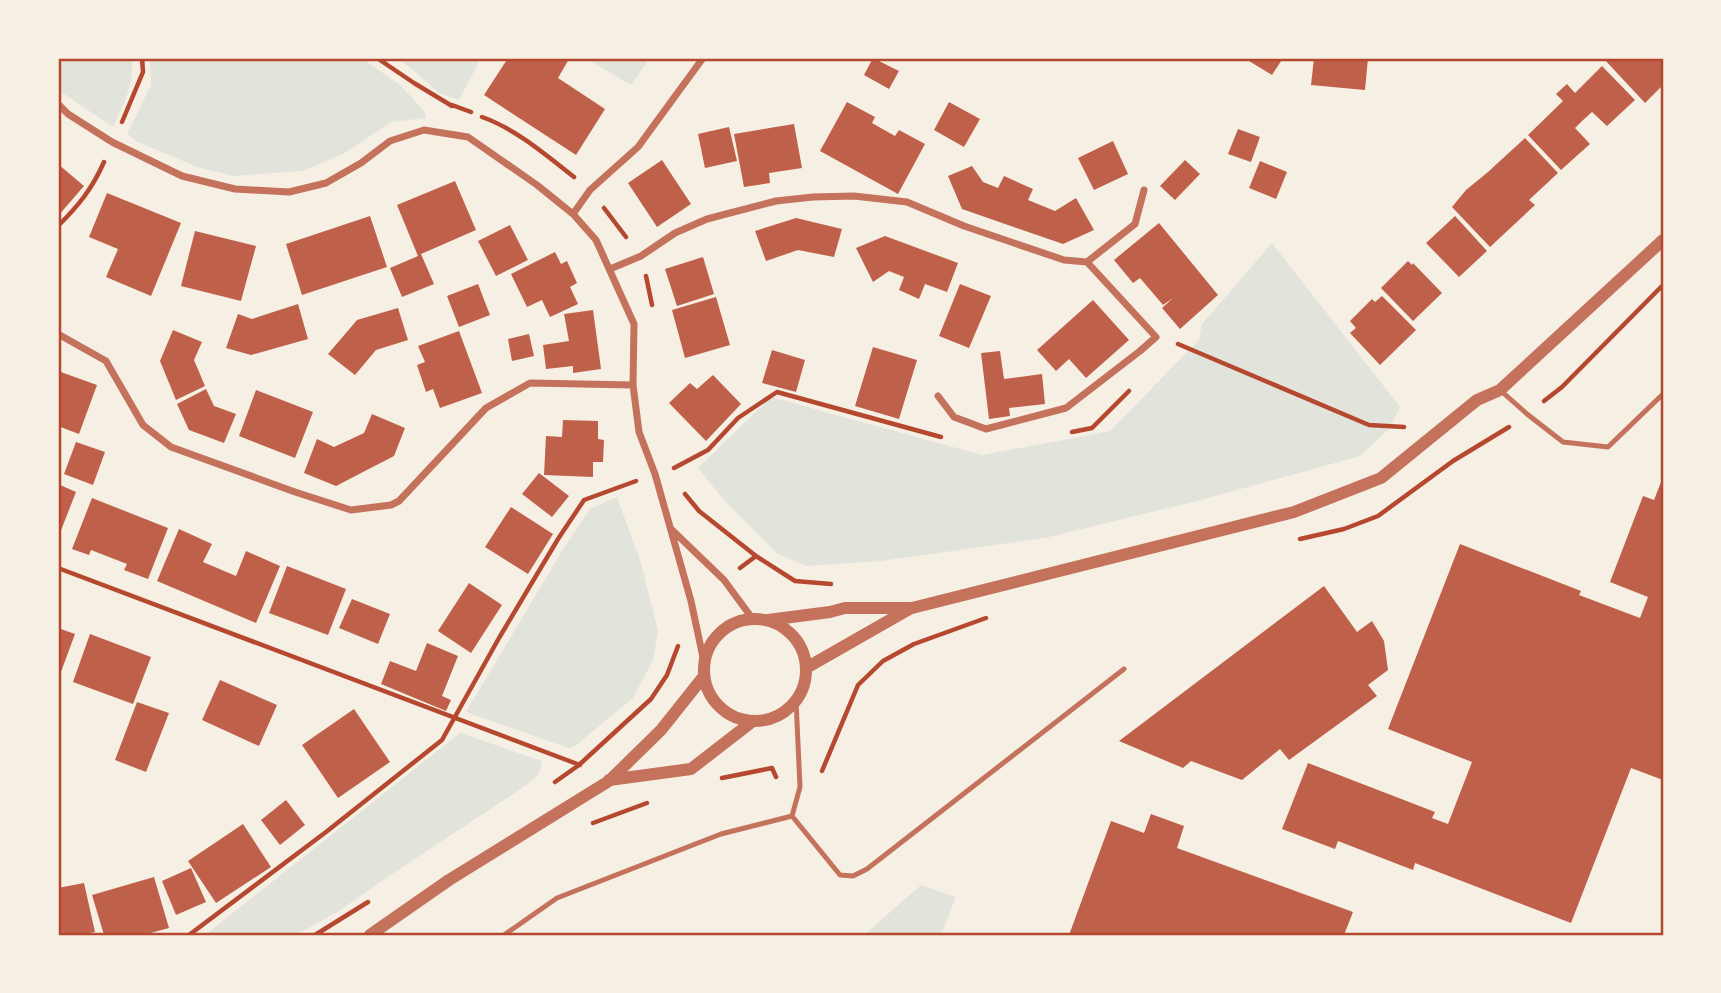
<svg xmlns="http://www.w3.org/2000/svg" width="1721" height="993" font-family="Inter,sans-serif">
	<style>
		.green { fill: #e2e4dc }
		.building { fill: #bf614a }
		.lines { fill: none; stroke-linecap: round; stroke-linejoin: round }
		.path { stroke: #b5482f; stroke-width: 4.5 }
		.service { stroke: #c5725c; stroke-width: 5 }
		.minor { stroke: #c5725c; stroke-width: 7 }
		.tertiary { stroke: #c5725c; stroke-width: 12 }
		.neatline { fill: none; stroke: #b5482f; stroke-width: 2.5 }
	</style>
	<rect width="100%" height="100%" fill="#f6efe4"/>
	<path class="green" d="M58 58H131C136 83 123 105 113 127L58 90Z
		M150 58H362L401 86 425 112 426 118 391 122 343 154 302 171 233 176 197 167 136 141 127 134 151 85Z
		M399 58H481L459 100 439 93Z
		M585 58H650L631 85Z
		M1272 243 1400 407 1389 429 1360 456 1201 500 1045 538 881 561 806 566 778 554 724 500 698 468 771 397 982 455 1110 431 1199 340 1202 324Z
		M617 497 640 560 658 631 653 660 633 698 575 746 568 748 466 712 562 551 590 509Z
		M460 733 542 761 539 774 525 786 392 874 339 911 296 935H205Z
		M921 885 956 897 941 935H864Z"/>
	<path class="building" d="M508 58H567L569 59 558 78 605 109 576 155 484 95Z
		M873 58 899 71 889 89 864 75Z
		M1244 58H1283L1272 75Z
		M1314 58H1368L1365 90 1311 85Z
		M1605 58H1663V85L1645 103 1604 59Z
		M1602 66 1635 100 1607 126 1592 112 1582 121 1575 128 1590 144 1561 170 1528 135 1563 101 1556 94 1567 84 1575 93Z
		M847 102 875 117 872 123 895 136 899 130 925 144 898 194 820 151Z
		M949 102 980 119 964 147 934 130Z
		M794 124 802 168 769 173 770 183 744 187 734 134Z
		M729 127 737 161 705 168 698 134Z
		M1238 129 1260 137 1251 162 1228 154Z
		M1525 138 1558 173 1529 200 1535 205 1490 247 1452 207 1466 190 1488 172Z
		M1113 141 1128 174 1094 190 1078 158Z
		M662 160 691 204 657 227 628 183Z
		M1185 160 1200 174 1175 200 1160 186Z
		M1260 161 1287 172 1276 199 1249 188Z
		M58 164 84 186 58 216Z
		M972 166 983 182 998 188 1004 176 1033 189 1028 200 1055 211 1076 198 1094 230 1063 244 962 209 948 176Z
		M455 181 476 230 421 254 434 284 402 297 390 268 418 256 397 205Z
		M107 193 181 223 151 296 106 277 118 249 89 237Z
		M370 216 387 267 302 295 286 244Z
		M1455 216 1487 251 1459 277 1426 243Z
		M796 218 842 229 834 257 798 250 766 261 755 231Z
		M1159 223 1218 295 1180 329 1162 308 1173 298 1163 305 1140 278 1133 283 1114 260Z
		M510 225 528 260 496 276 478 241Z
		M195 231 256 246 241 301 181 286Z
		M885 236 958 263 947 292 925 284 919 299 899 290 904 277 889 271 873 282 856 248Z
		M555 252 561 264 567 261 577 283 570 287 578 304 550 317 542 300 527 307 511 274Z
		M703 257 714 294 677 306 665 269Z
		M1408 261 1412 265 1413 263 1442 293 1413 321 1381 288Z
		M478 284 490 315 459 327 447 296Z
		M960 284 991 296 969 348 939 336Z
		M1382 296 1416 330 1380 365 1350 333 1356 328 1350 321 1372 299 1375 302Z
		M716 297 730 345 685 358 672 310Z
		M1093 300 1129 340 1086 378 1069 359 1056 371 1037 350Z
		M298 304 308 339 251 355 226 348 238 314 252 319Z
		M398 308 408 340 376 350 355 375 328 354 357 320Z
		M593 310 601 369 573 373V366L546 369 543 345 569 341 564 314Z
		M173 330 202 342 194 360 205 386 176 400 160 361Z
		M459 331 482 393 440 408 433 389 426 392 417 365 425 362 418 346Z
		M529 334 534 356 512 361 508 339Z
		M873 347 917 360 899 419 855 406Z
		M772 350 805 360 796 392 762 383Z
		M1000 351 1004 379 1042 374 1045 404 1009 408 1010 416 989 419 981 353Z
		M58 371 97 385 79 434 58 426Z
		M713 375 741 404 706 441 669 403 690 383 697 389Z
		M206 389 214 406 236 414 224 443 189 430 177 404Z
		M256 390 313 412 295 458 239 436Z
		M372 414 405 428 394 456 336 486 304 473 317 439 334 447 364 433Z
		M563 420 598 421V439L604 440 603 462H593V477L544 475 546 436 562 437Z
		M76 442 105 452 93 485 64 474Z
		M539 473 569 496 552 517 522 494Z
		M1663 477V780L1631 768 1571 923 1415 863 1413 870 1338 841 1335 849 1282 829 1308 763 1435 812 1432 818 1448 824 1472 762 1388 729 1460 544 1581 591 1579 595 1640 618 1648 597 1610 582 1643 496 1654 500Z
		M58 484 76 492 58 538Z
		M92 498 168 528 148 579 124 570 127 564 91 550 89 555 72 549Z
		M511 507 553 534 528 574 485 547Z
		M179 529 212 544 203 562 236 576 246 551 280 566 256 623 157 581Z
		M287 566 346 589 328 635 269 613Z
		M469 583 502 605 471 653 438 631Z
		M1324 586 1357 632 1372 621 1384 641 1388 670 1368 685 1377 696 1289 760 1280 749 1242 780 1191 761 1183 768 1119 741Z
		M352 599 390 614 378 644 339 628Z
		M58 628 75 634 58 680Z
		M90 634 151 657 133 704 73 682Z
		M427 643 458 656 442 696 451 700 446 711 381 684 390 661 416 671Z
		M220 680 277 705 259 746 202 720Z
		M137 702 169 713 146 772 115 760Z
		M354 709 390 762 338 798 302 745Z
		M286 800 305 825 280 845 261 820Z
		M1151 814 1184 826 1177 848 1353 912 1344 935H1069L1111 821 1144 833Z
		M243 824 271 867 216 903 188 861Z
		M191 868 206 902 176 915 162 881Z
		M154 877 169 928 143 935H104L92 895Z
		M84 883 95 932 79 935H58V888Z"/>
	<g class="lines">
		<path class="path" d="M377 58 414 83 452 106
			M452 105 471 112
			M482 117C516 129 546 155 574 177
			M122 122 143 72 142 58
			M604 208 626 237
			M58 226C79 205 92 189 104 162
			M646 276 652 305
			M1178 344 1369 425 1404 427
			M1544 401 1562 387 1663 285
			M1072 432 1092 428 1129 391
			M674 468 708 450 738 418 777 392 941 437
			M685 494 699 511 756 556
			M1300 539 1344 529 1378 516 1453 461 1509 427
			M58 568 580 765
			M740 568 756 556 795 581 831 584
			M822 771 858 685 883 661 914 644 986 618
			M722 778 772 768 776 777
			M555 782 579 765 651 699 667 675 678 646
			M593 823 647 803
			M189 935 326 832 442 740 499 638 558 539 584 500 636 481
			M315 935 368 902"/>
		<path class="service" d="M1500 390 1527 414 1563 442 1608 447 1663 394
			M796 700 800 787 792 816 840 875 853 876 867 869 1124 669
			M504 935 557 898 721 834 792 816"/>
		<path class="minor" d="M58 104 68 114 112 142 182 176 235 189 289 192 326 183 361 163 390 141 424 130 468 137 537 185 573 214 596 240 634 324 633 385 639 432 655 474 691 601 704 662
			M573 214 590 190 638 147 703 58
			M610 269 641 256 675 233 707 219 776 201 813 197 854 196 907 202 964 226 1064 260 1087 262 1135 224 1144 190
			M58 334 106 361 143 425 171 447 295 492 351 510 391 505 399 501 486 408 530 383 633 385
			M938 396 954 417 986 429 1066 408 1140 351 1156 337 1087 262
			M671 529 724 580 752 618"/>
		<path class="tertiary" d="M704 670a51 51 0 1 1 102 0a51 51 0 1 1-102 0Z
			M768 620 830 612 845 608H912L1294 512 1381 478 1477 400 1500 390 1663 240
			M806 668 911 608
			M609 780 691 769 753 721
			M370 935 449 880 609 781 661 730 704 676"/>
	</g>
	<rect width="1721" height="993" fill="none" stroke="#f6efe4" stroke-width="119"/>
	<rect x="60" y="60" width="1602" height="874" class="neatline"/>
</svg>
